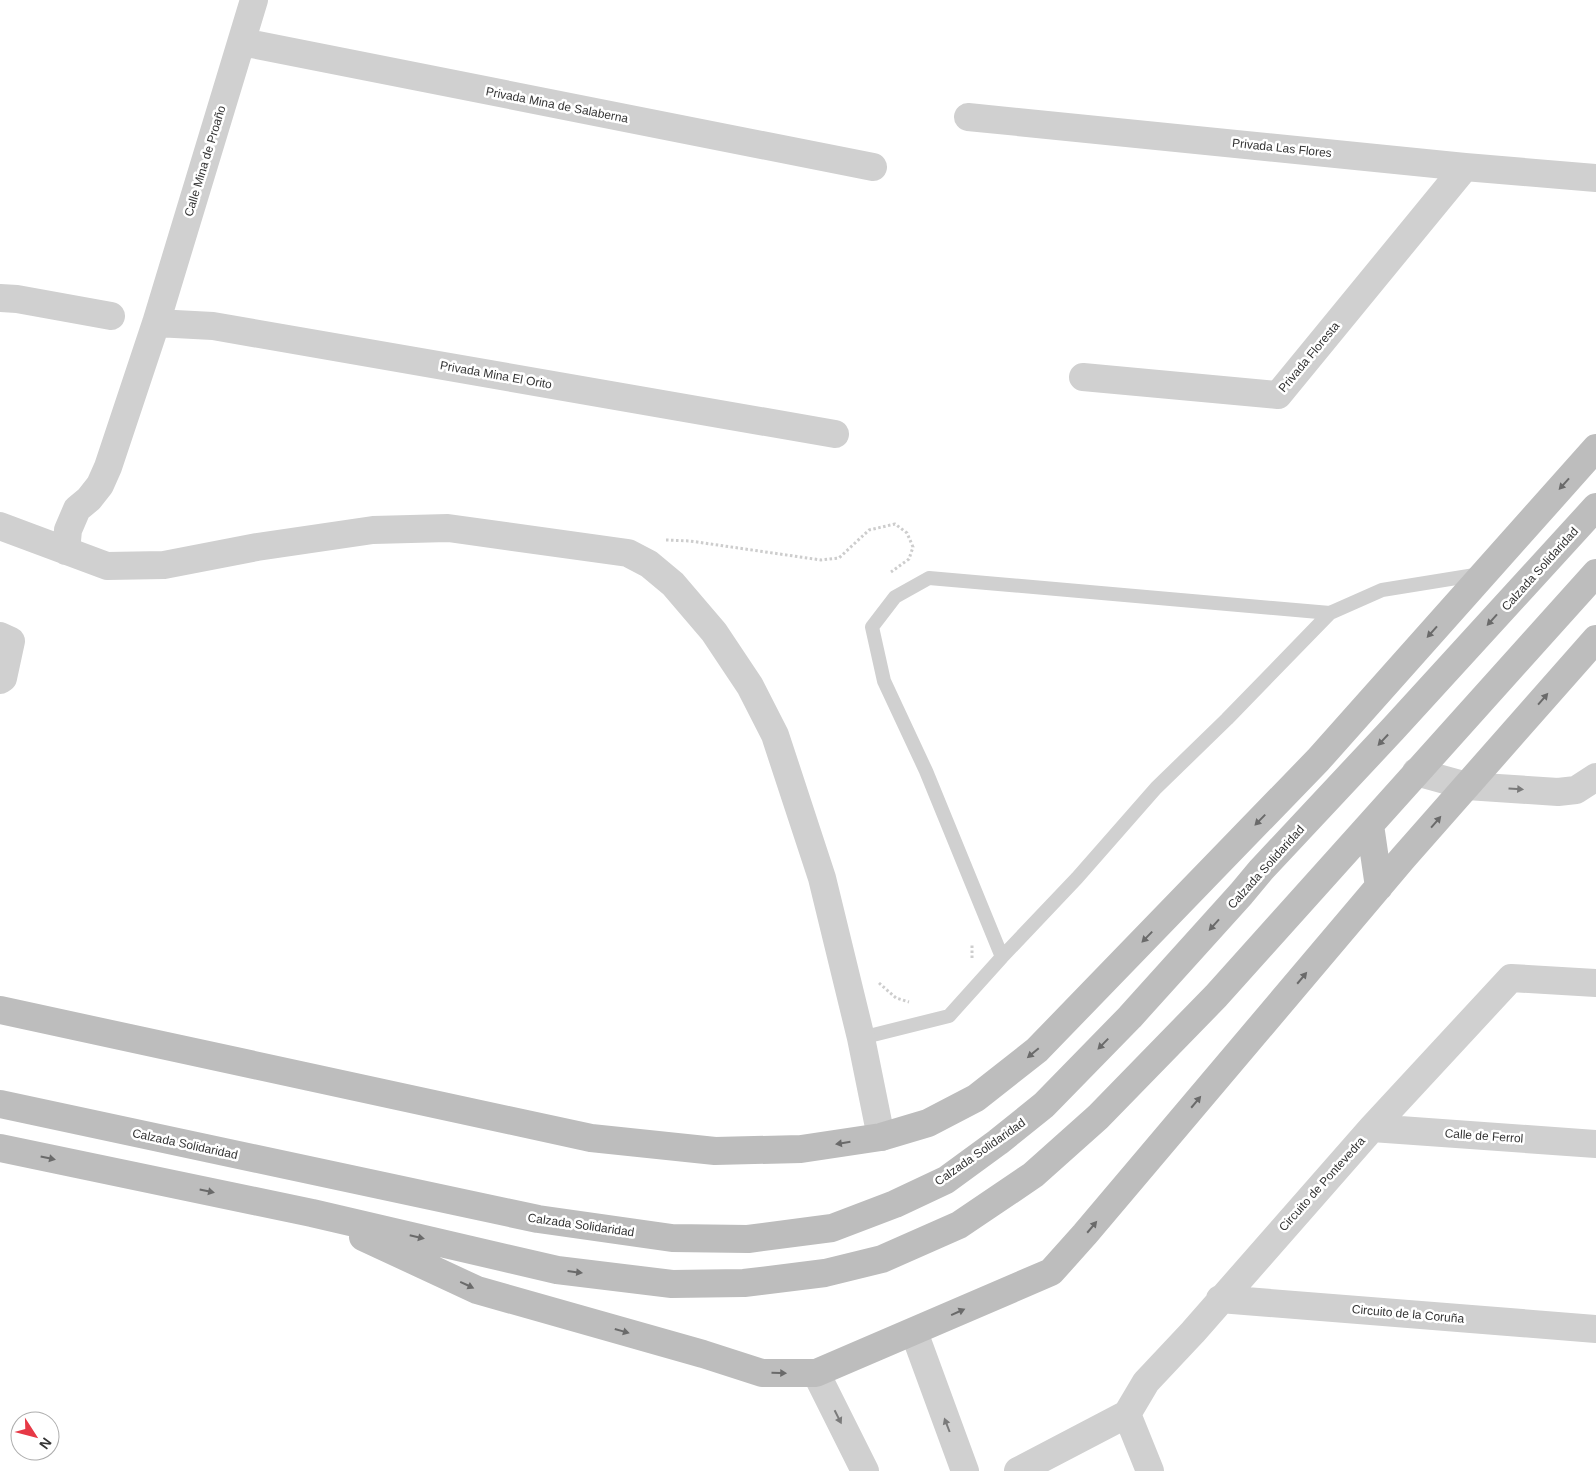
<svg xmlns="http://www.w3.org/2000/svg" width="1596" height="1471" font-family="Helvetica,sans-serif">
	<style>
		.lines { fill: none; stroke-linecap: round; stroke-linejoin: round }
		.path { stroke: #cdcdcd; stroke-width: 3; stroke-dasharray: 2.5 2.5; stroke-linecap: butt }
		.lane { stroke: #d0d0d0; stroke-width: 14 }
		.street { stroke: #d0d0d0; stroke-width: 28 }
		.secondary { stroke: #bdbdbd; stroke-width: 28 }
		.oneway { fill: #6a6a6a }
		.oneway2 { fill: #7a7a7a }
		.labels { text-anchor: middle; dominant-baseline: central; stroke-width: 5; stroke-linejoin: round; paint-order: stroke }
		.street-label { font-size: 12px; fill: #333; stroke: #fff }
	</style>
	<rect width="100%" height="100%" fill="#fff"/>
	<g class="lines">
		<path class="path" d="M666 540 690 541 821 560 839 558 869 530 895 524 907 533 913 547 909 559 891 572
			M972 958V944
			M879 983 896 998 909 1002"/>
		<path class="lane" d="M1002 957 926 771 884 681 872 627 895 597 929 578 1330 613 1382 590 1481 574
			M861 1038 949 1016 1002 957 1077 878 1156 788 1227 719 1330 613"/>
		<path class="street" d="M242 42 873 167
			M968 117 1465 167 1596 178
			M0 298 17 299 111 316
			M156 323 213 326 835 434
			M1083 377 1278 395 1465 167
			M0 526 107 566 164 565 257 547 373 530 448 528 628 553 649 564 673 584 714 632 750 686 775 735 822 878 861 1038 881 1137
			M66 551 68 530 77 509 89 499 100 485 108 467 156 323 254 0
			M0 636 11 641 3 678 0 680
			M1416 772 1467 786 1558 792 1576 790 1596 777
			M1372 1128 1596 1144
			M1220 1299 1596 1329
			M914 1332 965 1471
			M816 1373 865 1471
			M1127 1414 1146 1382 1193 1332 1372 1128 1511 978 1596 983
			M1127 1414 1150 1471
			M1018 1471 1127 1414"/>
		<path class="secondary" d="M1370 825 1379 887
			M0 1010 591 1138 715 1151 801 1149 881 1137 928 1123 976 1098 1037 1050 1318 760 1596 448
			M0 1104 538 1219 672 1238 748 1239 832 1228 895 1204 946 1180 998 1142 1044 1105 1130 1017 1241 894 1261 870 1393 729 1596 507
			M0 1148 312 1213 557 1270 672 1284 744 1283 825 1273 882 1259 959 1225 1033 1175 1098 1117 1216 996 1596 573
			M363 1237 477 1290 703 1354 762 1373H816L1051 1272 1085 1234 1403 858 1596 639"/>
	</g>
	<defs><path id="oneway-solid" d="M-6-.8H1V-3.2L6.5 0L1 3.2V.8H-6Z" transform="scale(1.25)"/></defs>
	<g class="oneway">
		<use href="#oneway-solid" transform="translate(1564 484) rotate(132)"/>
		<use href="#oneway-solid" transform="translate(1492 620) rotate(132)"/>
		<use href="#oneway-solid" transform="translate(1432 632) rotate(132)"/>
		<use href="#oneway-solid" transform="translate(1543 699) rotate(-49)"/>
		<use href="#oneway-solid" transform="translate(1383 740) rotate(133)"/>
		<use href="#oneway-solid" transform="translate(1260 820) rotate(134)"/>
		<use href="#oneway-solid" transform="translate(1436 822) rotate(-49)"/>
		<use href="#oneway-solid" transform="translate(1214 925) rotate(132)"/>
		<use href="#oneway-solid" transform="translate(1147 937) rotate(134)"/>
		<use href="#oneway-solid" transform="translate(1302 978) rotate(-50)"/>
		<use href="#oneway-solid" transform="translate(1103 1044) rotate(134)"/>
		<use href="#oneway-solid" transform="translate(1033 1053) rotate(140)"/>
		<use href="#oneway-solid" transform="translate(1196 1102) rotate(-50)"/>
		<use href="#oneway-solid" transform="translate(843 1143) rotate(171)"/>
		<use href="#oneway-solid" transform="translate(48 1158) rotate(12)"/>
		<use href="#oneway-solid" transform="translate(207 1191) rotate(12)"/>
		<use href="#oneway-solid" transform="translate(1092 1227) rotate(-50)"/>
		<use href="#oneway-solid" transform="translate(417 1237) rotate(13)"/>
		<use href="#oneway-solid" transform="translate(575 1272) rotate(7)"/>
		<use href="#oneway-solid" transform="translate(467 1285) rotate(25)"/>
		<use href="#oneway-solid" transform="translate(958 1312) rotate(-24)"/>
		<use href="#oneway-solid" transform="translate(622 1331) rotate(16)"/>
		<use href="#oneway-solid" transform="translate(779 1373) rotate(1)"/>
	</g>
	<g class="oneway2">
		<use href="#oneway-solid" transform="translate(1516 789) rotate(4)"/>
		<use href="#oneway-solid" transform="translate(838 1417) rotate(63)"/>
		<use href="#oneway-solid" transform="translate(947 1425) rotate(-111)"/>
	</g>
	<g class="labels">
		<g class="street-label">
			<text transform="translate(557 105) rotate(11)">Privada Mina de Salaberna</text>
			<text transform="translate(1282 148) rotate(6)">Privada Las Flores</text>
			<text transform="translate(205 161) rotate(-73)">Calle Mina de Proaño</text>
			<text transform="translate(1309 357) rotate(-50)">Privada Floresta</text>
			<text transform="translate(496 375) rotate(10)">Privada Mina El Orito</text>
			<text transform="translate(1540 569) rotate(-48)">Calzada Solidaridad</text>
			<text transform="translate(1266 867) rotate(-48)">Calzada Solidaridad</text>
			<text transform="translate(1484 1136) rotate(4)">Calle de Ferrol</text>
			<text transform="translate(185 1144) rotate(12)">Calzada Solidaridad</text>
			<text transform="translate(980 1152) rotate(-35)">Calzada Solidaridad</text>
			<text transform="translate(1322 1184) rotate(-48)">Circuito de Pontevedra</text>
			<text transform="translate(581 1225) rotate(8)">Calzada Solidaridad</text>
			<text transform="translate(1408 1314) rotate(5)">Circuito de la Coruña</text>
		</g>
	</g>
	<g transform="translate(35 1436) rotate(126)"><circle r="24" fill="#ffffff" stroke="#adadad"/>
	<path d="M0-4L9 19L0 12L-9 19Z" fill="#e63946"/>
	<text y="-8" font-size="14" font-weight="bold" text-anchor="middle" fill="#333333">N</text>
	</g>
</svg>
